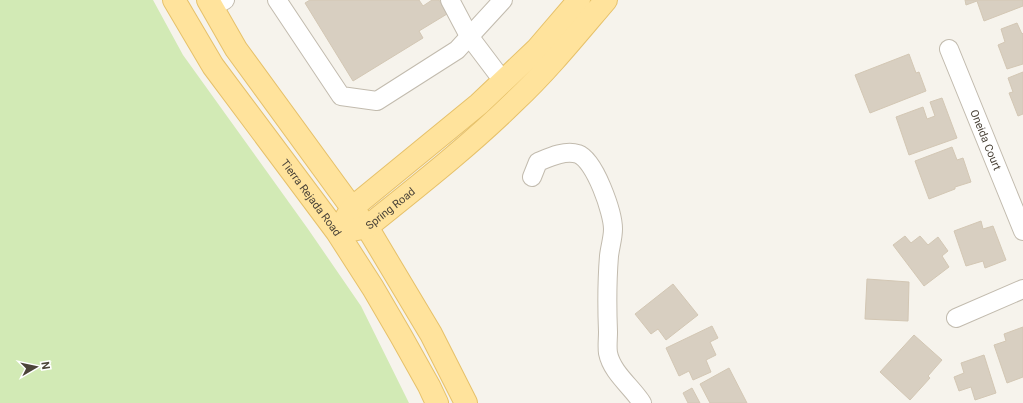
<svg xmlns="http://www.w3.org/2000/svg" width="1023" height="403" font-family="Roboto,sans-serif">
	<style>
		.green { fill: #d2eab5 }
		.building { fill: #d8cfc1; stroke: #d3c7b4 }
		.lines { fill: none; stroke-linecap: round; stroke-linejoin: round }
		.minor-casing { stroke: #c2bbae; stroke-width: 20 }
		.major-casing { stroke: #e6c16a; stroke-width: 24 }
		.minor { stroke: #fff; stroke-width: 18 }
		.major { stroke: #ffe39c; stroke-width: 22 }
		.labels { text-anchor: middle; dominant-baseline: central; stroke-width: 4; stroke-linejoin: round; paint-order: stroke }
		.street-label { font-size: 11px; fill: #4b4439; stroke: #fff }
	</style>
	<rect width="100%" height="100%" fill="#f6f3ec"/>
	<path class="green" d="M0 0H153L183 55 308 229 361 306 409 403H0Z"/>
	<path class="building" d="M310 0H419L423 6 432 0H439L447 14 419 31 423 38 353 81 305 3Z
		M965 0H1023V6L984 21 977 1 966 5Z
		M1017 23 1022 34 1023 33V64L1007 69 998 45 1005 42 1001 29Z
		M909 54 916 73 919 72 926 91 870 113 855 75Z
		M1023 72V114L1018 116 1009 93 1013 92 1008 78Z
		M942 98 957 138 909 155 896 117 923 107 927 119 935 116 930 102Z
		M952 147 957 160 963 158 971 182 955 187V189L929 199 915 161Z
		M981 221 983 229 993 226 1006 260 985 268 983 261 966 266 954 231Z
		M905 236 911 243 920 236 928 245 938 237 948 251 942 256 949 267 924 286 893 245Z
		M867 279 909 282 908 321 865 319Z
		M673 284 698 315 666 340 658 329 651 334 635 314Z
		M712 326 718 338 710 342 716 355 706 360 711 372 693 380 689 371 679 376 666 348Z
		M1023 327V377L1007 383 994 345 1006 341 1004 334Z
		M914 335 942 360 928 376 930 378 910 400 880 372Z
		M984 355 996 393 975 400 971 387 959 391 954 377 964 373 961 363Z
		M729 368 747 403H710L700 384Z
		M692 388 700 403H688L683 393Z"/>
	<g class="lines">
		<g class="minor-casing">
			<g id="minor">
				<path d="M277 0 341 96 377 101 457 50 503 0"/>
				<path d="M450 0 469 36 503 81"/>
				<path d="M212 7 225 0"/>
				<path id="s1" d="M949 49 1023 231"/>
				<path d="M532 177 538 162C550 157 565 150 578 154 595 160 613 213 613 229 613 238 610 247 609 256 607 281 607 307 608 332 608 339 607 347 608 353 612 373 632 387 642 403"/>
				<path d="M956 318 1023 289"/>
			</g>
		</g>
		<g class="major-casing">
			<g id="major">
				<path id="s2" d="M174 0 213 66 337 232 373 288 401 336 429 386 437 403"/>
				<path d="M208 0 236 49 352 208 367 227 431 334 466 403"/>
				<path d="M344 221 352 208 479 104 537 49 579 0"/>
				<path id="s3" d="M352 230 367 227C418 186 468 147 515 101 548 70 577 34 606 0"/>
			</g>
		</g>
		<use href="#minor" class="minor"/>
		<use href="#major" class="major"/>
	</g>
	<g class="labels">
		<g class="street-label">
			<text stroke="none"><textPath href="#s1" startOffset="98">Oneida Court</textPath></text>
			<text stroke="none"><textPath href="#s2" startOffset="241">Tierra Rejada Road</textPath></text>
			<text stroke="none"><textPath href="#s3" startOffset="45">Spring Road</textPath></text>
		</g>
	</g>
	<g transform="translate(36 367) rotate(81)" stroke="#ffffff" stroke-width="3" paint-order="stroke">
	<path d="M0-3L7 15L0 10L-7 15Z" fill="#4b4439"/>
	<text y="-6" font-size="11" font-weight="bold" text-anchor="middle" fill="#4b4439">N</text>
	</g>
</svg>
